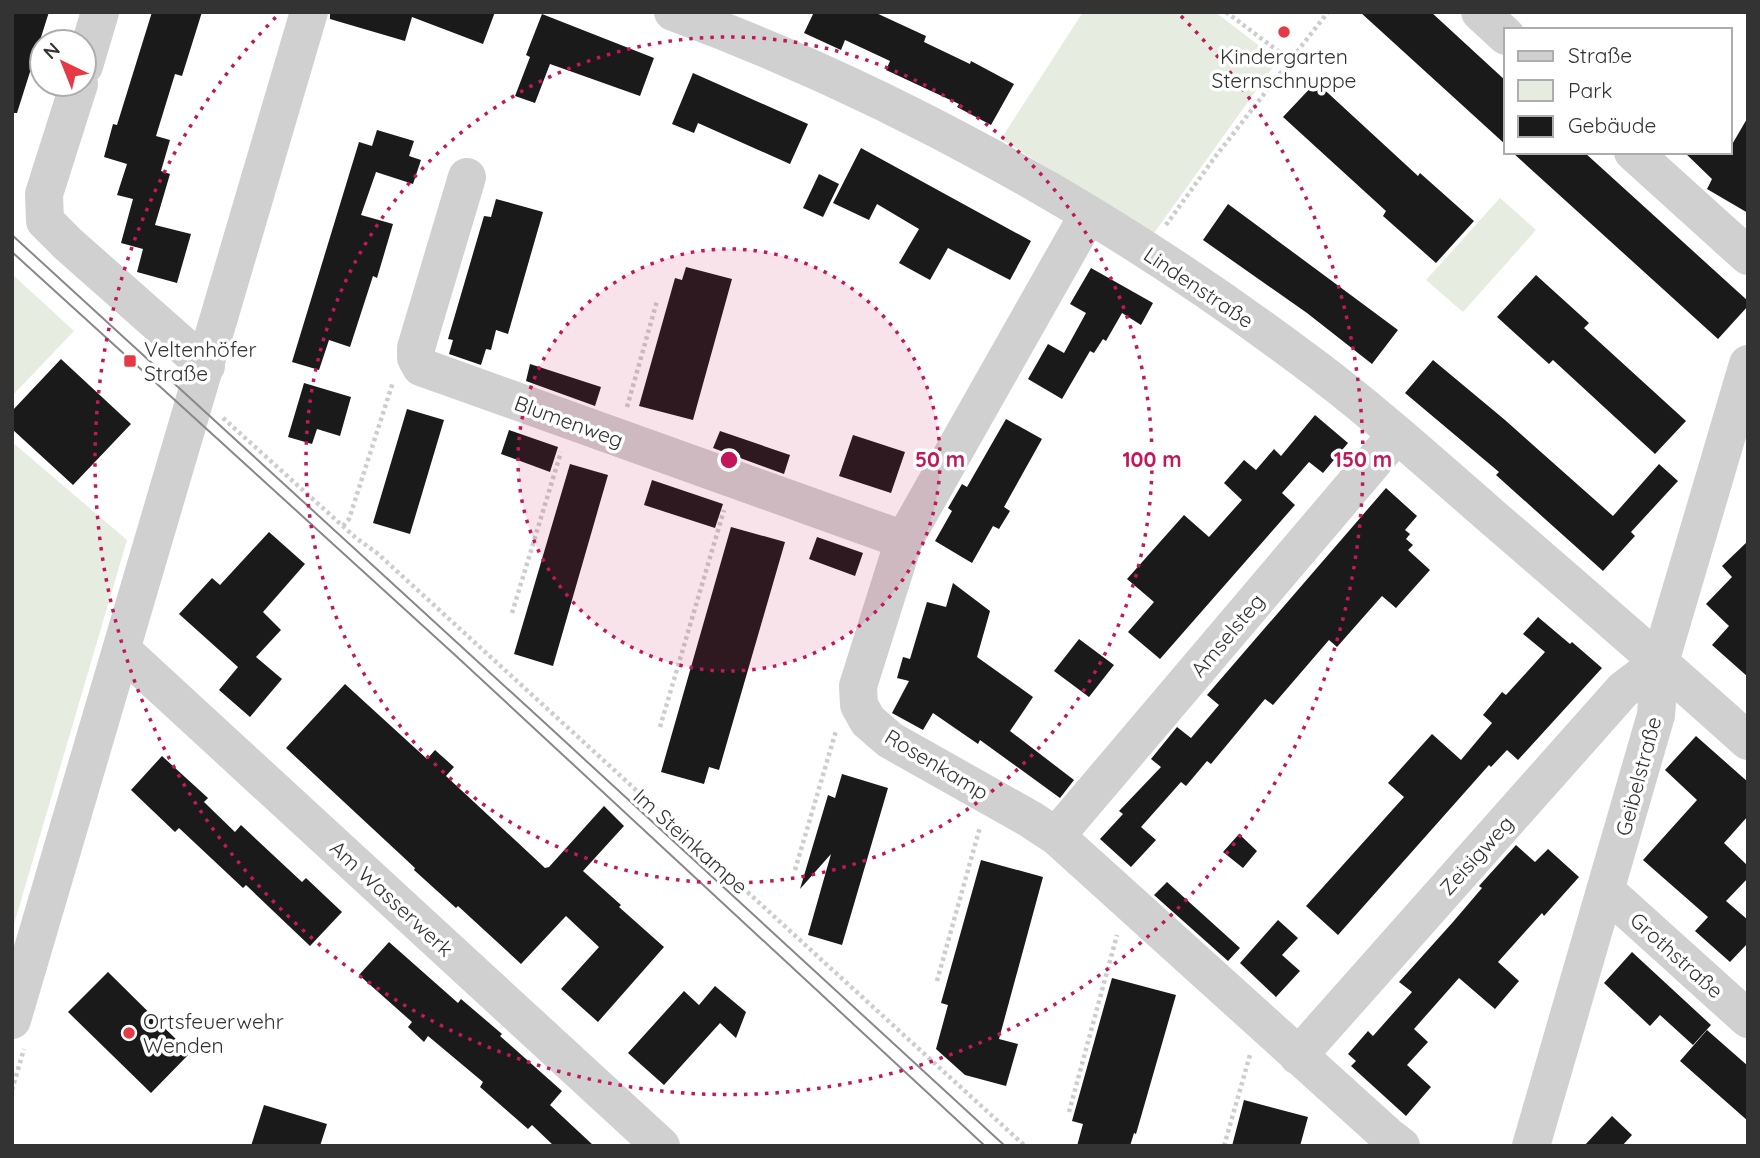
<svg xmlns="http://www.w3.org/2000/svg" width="1760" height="1158" font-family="Quicksand,sans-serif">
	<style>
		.green { fill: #e6ecdf }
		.building { fill: #1a1a1a }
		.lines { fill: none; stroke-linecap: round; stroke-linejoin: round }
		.path { stroke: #cdcdcd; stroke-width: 4.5; stroke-dasharray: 3.5 3.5; stroke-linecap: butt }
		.minor { stroke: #d0d0d0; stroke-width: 38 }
		.tram { stroke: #888; stroke-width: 2 }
		.ring { fill: none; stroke: #c2185b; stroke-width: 3.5; stroke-dasharray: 3.5 7 }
		.poi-dot { fill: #e63946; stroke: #fff; stroke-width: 2.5 }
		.labels { text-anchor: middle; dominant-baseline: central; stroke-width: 7; stroke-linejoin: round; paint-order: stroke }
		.poi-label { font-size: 21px; fill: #333; stroke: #fff; text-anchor: start }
		.street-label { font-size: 21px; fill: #333; stroke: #fff }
		.centre { fill: #c2185b; stroke: #fff; stroke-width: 3.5 }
		.ring-label { font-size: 21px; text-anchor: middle; font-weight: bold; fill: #c2185b; stroke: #fff; stroke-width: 7; stroke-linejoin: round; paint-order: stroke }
	</style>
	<rect width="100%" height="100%" fill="#fff"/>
	<path class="green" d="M1083 12H1215L1278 60 1154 233 1001 139Z
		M1500 198 1536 230 1463 312 1426 280Z
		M12 274 74 331 12 396Z
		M12 442 127 540 12 931Z"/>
	<path class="building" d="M12 12H49L17 113H12Z
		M152 12H202L182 76 175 74 156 136 170 140 161 171 170 174 155 225 191 234 177 283 137 272 143 249 121 243 133 199 117 195 127 164 104 157 113 124 117 125Z
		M330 12H495L483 44 412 17 405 41 330 19Z
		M814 12H874L926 36 924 42 970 64 971 61 1014 84 991 125 957 107 959 104 886 70 890 61 845 40 841 50 804 33Z
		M1360 12H1431L1506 81V145Z
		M542 14 654 58 640 96 550 64 535 103 515 96 530 57 526 55Z
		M693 73 808 124 790 164 698 123 694 133 672 124Z
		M1316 82 1418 176 1420 173 1474 221 1436 263 1383 216 1386 211 1283 117Z
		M1748 117V213L1707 189 1712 179 1684 152H1730V148Z
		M377 130 414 141 409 156 421 160 413 184 376 172 361 215 393 224 377 278 373 276 350 347 329 340 319 370 292 362 359 142 372 146Z
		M861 148 1031 241 1010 280 948 248 930 280 899 263 919 229 877 204 869 220 833 203Z
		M1512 152H1584L1748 301V306L1718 339Z
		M819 174 839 184 823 217 803 208Z
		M496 199 543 212 508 334 496 330 491 350 486 349 481 365 449 354 453 340 448 339 484 216 491 217Z
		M1228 204 1398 330 1372 364 1307 313 1203 240Z
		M686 267 732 279 693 420 639 406 675 278 682 280Z
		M1091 268 1153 303 1141 325 1122 313 1106 341 1103 339 1094 353 1090 351 1062 399 1028 379 1048 344 1064 353 1086 313 1070 304Z
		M1536 275 1589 323 1584 328 1686 421 1655 454 1553 360 1549 364 1497 317Z
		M61 359 131 424 73 485 12 429V411Z
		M1433 360 1505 420 1613 516 1659 464 1678 481 1631 532 1635 536 1603 571 1496 475 1499 472 1405 393Z
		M530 364 601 387 595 406 526 381Z
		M304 383 351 397 340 436 317 429 312 444 288 437Z
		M407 409 444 420 410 534 373 523Z
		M1315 415 1348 443 1323 473 1309 462 1282 493 1295 505 1160 659 1128 632 1154 602 1127 579 1184 515 1209 537 1242 500 1224 483 1244 460 1256 470 1274 449 1281 456Z
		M1006 419 1042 439 1004 507 1010 511 999 529 993 526 972 563 935 541 952 511 948 508 962 484 967 487Z
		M509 430 558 447 550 472 501 454Z
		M720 431 790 455 784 474 713 448Z
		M853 435 905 452 891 493 839 476Z
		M570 464 608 475 553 666 514 654Z
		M652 480 723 504 715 528 644 505Z
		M1386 488 1417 516 1405 530 1410 534 1406 539 1413 545 1408 550 1430 570 1396 608 1382 596 1337 647 1329 640 1273 705 1265 699 1211 764 1207 761 1186 786 1181 782 1141 827 1156 840 1131 867 1100 839 1123 814 1119 811 1161 767 1151 759 1177 727 1191 738 1219 705 1207 695Z
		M731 527 785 542 719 770 709 767 704 784 661 772Z
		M269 532 305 564 263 612 281 630 256 657 282 679 250 717 219 690 238 667 179 614 212 578 220 585Z
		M817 537 863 553 855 576 809 559Z
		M1748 541V677L1712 645 1729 626 1706 604 1732 577 1722 566Z
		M953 583 990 611 977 657 1033 697 1010 731 1074 780 1060 798 980 740 978 744 933 713 923 730 892 713 909 681 897 678 903 657 910 659 927 602 946 607Z
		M1538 617 1570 644 1572 642 1602 668 1518 760 1507 750 1491 767 1489 765 1338 935 1306 906 1404 797 1388 783 1432 734 1461 760 1492 723 1483 715 1502 692 1506 695 1545 652 1523 634Z
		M1079 639 1114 665 1089 697 1054 671Z
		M345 684 427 759 435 750 454 767 446 776 545 868 549 867 604 806 624 826 583 871 621 905 619 907 664 947 598 1022 561 989 599 947 566 916 521 964 458 906 456 908 414 870 415 868 286 748Z
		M1696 736 1748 782V816L1724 843 1748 866V878L1726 901 1748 920V943L1730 962 1695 931 1708 917 1643 860 1697 800 1665 770Z
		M162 756 208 798 204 802 235 832 241 825 302 882 306 878 342 912 310 946 246 885 243 888 179 828 175 832 131 790Z
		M842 774 888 788 842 945 808 935 831 854 800 889 828 795 835 798Z
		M1239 834 1257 851 1243 868 1223 852Z
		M1516 845 1535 862 1548 849 1579 877 1544 916 1542 913 1498 962 1519 981 1495 1009 1459 978 1414 1029 1428 1042 1407 1065 1431 1087 1406 1116 1351 1066 1356 1061 1348 1054 1368 1031 1373 1036 1412 992 1399 982 1453 922 1482 888 1479 886Z
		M981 860 1043 877 999 1039 1018 1044 1006 1086 965 1075 936 1049 948 1005 941 1003Z
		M1167 882 1240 948 1228 961 1154 895Z
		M1278 920 1298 938 1282 955 1300 971 1276 997 1240 963Z
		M389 942 458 1003 461 999 502 1034 500 1036 562 1091 550 1105 594 1146H554L532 1125 528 1129 480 1087 483 1082 428 1036 424 1042 408 1027 412 1022 359 975Z
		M1632 952 1711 1025 1693 1045 1660 1015 1650 1026 1604 983Z
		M108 972 190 1053 151 1093 68 1012Z
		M1112 978 1176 995 1136 1134 1134 1133 1130 1146H1077L1083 1124 1072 1121Z
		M715 986 746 1012 736 1038 720 1023 664 1085 628 1053 684 991 699 1005Z
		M1707 1030 1748 1066V1121L1680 1061Z
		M1244 1100 1308 1117 1300 1146H1232Z
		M264 1105 327 1124 320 1146H251Z
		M1612 1116 1632 1135 1622 1146H1584Z"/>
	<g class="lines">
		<path class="path" d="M1226 12 1290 60
			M1166 225 1215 157 1328 12
			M627 407 657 301
			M223 418 356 538 377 553 1025 1146
			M343 526 349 519 393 382
			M512 613 561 452
			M660 727 724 510
			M795 870 836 731
			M937 981 980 827
			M12 1090 24 1049
			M1069 1112 1117 935
			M1224 1146 1250 1055"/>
		<path class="minor" d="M673 12C895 94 1109 214 1299 356 1366 405 1428 461 1491 516 1577 590 1663 665 1748 741
			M1480 12 1506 36
			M84 66 100 12
			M79 84 44 194 45 221 68 244 206 366
			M1633 152 1748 256
			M467 177 416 348V358L421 367 904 540
			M1088 215 904 540 858 686 859 705 868 721 890 740 1030 819 1056 836 1388 1136 1401 1146
			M122 650 661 1146
			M1056 836 1397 434
			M1605 890 1748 1019
			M12 1020 309 12
			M1298 1056 1623 690 1660 662
			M1531 1146 1656 715 1660 662 1748 364"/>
		<path class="tram" d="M12 235C342 540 676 840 1005 1146
			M12 252 455 655 985 1146"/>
	</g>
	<circle cx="729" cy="460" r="211" fill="#c2185b" fill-opacity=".12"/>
	<g class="ring">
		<circle cx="729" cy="460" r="211"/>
		<circle cx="729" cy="460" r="423"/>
		<path d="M1181 16A634 634 0 1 1 277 16"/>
	</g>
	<g class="poi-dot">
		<circle cx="1284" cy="32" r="7"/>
		<rect x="123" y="354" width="14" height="14" rx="3.5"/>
		<circle cx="129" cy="1033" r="7"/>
	</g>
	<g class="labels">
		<g class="poi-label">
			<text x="1284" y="56" text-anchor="middle">Kindergarten<tspan x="1284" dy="24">Sternschnuppe</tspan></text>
			<text x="144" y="349">Veltenhöfer<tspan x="144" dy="24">Straße</tspan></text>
			<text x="143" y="1021">Ortsfeuerwehr<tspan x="143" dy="24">Wenden</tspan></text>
		</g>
		<g class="street-label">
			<text transform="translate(1199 287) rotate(34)">Lindenstraße</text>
			<text transform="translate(569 421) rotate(20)">Blumenweg</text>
			<text transform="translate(1227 635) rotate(-50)">Amselsteg</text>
			<text transform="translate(937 764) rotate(31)">Rosenkamp</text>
			<text transform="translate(1638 776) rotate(-75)">Geibelstraße</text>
			<text transform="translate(691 841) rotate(42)">Im Steinkampe</text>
			<text transform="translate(1476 855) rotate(-48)">Zeisigweg</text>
			<text transform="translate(392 898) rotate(43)">Am Wasserwerk</text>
			<text transform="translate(1677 955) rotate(42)">Grothstraße</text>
		</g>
	</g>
	<circle cx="729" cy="460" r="10" class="centre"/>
	<g class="ring-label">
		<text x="940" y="467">50 m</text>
		<text x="1152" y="467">100 m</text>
		<text x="1363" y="467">150 m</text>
	</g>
	<rect width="1760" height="1158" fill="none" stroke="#333333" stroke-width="28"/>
	<rect x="1504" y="28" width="228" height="126" fill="#ffffff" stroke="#adadad" stroke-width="2"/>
	<rect x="1518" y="51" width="35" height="10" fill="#d0d0d0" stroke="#adadad" stroke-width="2"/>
	<text x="1568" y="63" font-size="21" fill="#333333">Straße</text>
	<rect x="1518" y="80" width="35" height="21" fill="#e6ecdf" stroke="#adadad" stroke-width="2"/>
	<text x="1568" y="98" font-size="21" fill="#333333">Park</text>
	<rect x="1518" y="116" width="35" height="21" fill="#1a1a1a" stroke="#adadad" stroke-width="2"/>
	<text x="1568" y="133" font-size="21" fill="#333333">Gebäude</text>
	<g transform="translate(63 63) rotate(317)"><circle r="33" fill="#ffffff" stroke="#adadad" stroke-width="2"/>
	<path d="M0-5L12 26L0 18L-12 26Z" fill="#e63946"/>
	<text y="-10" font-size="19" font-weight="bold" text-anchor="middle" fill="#333333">N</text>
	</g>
</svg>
